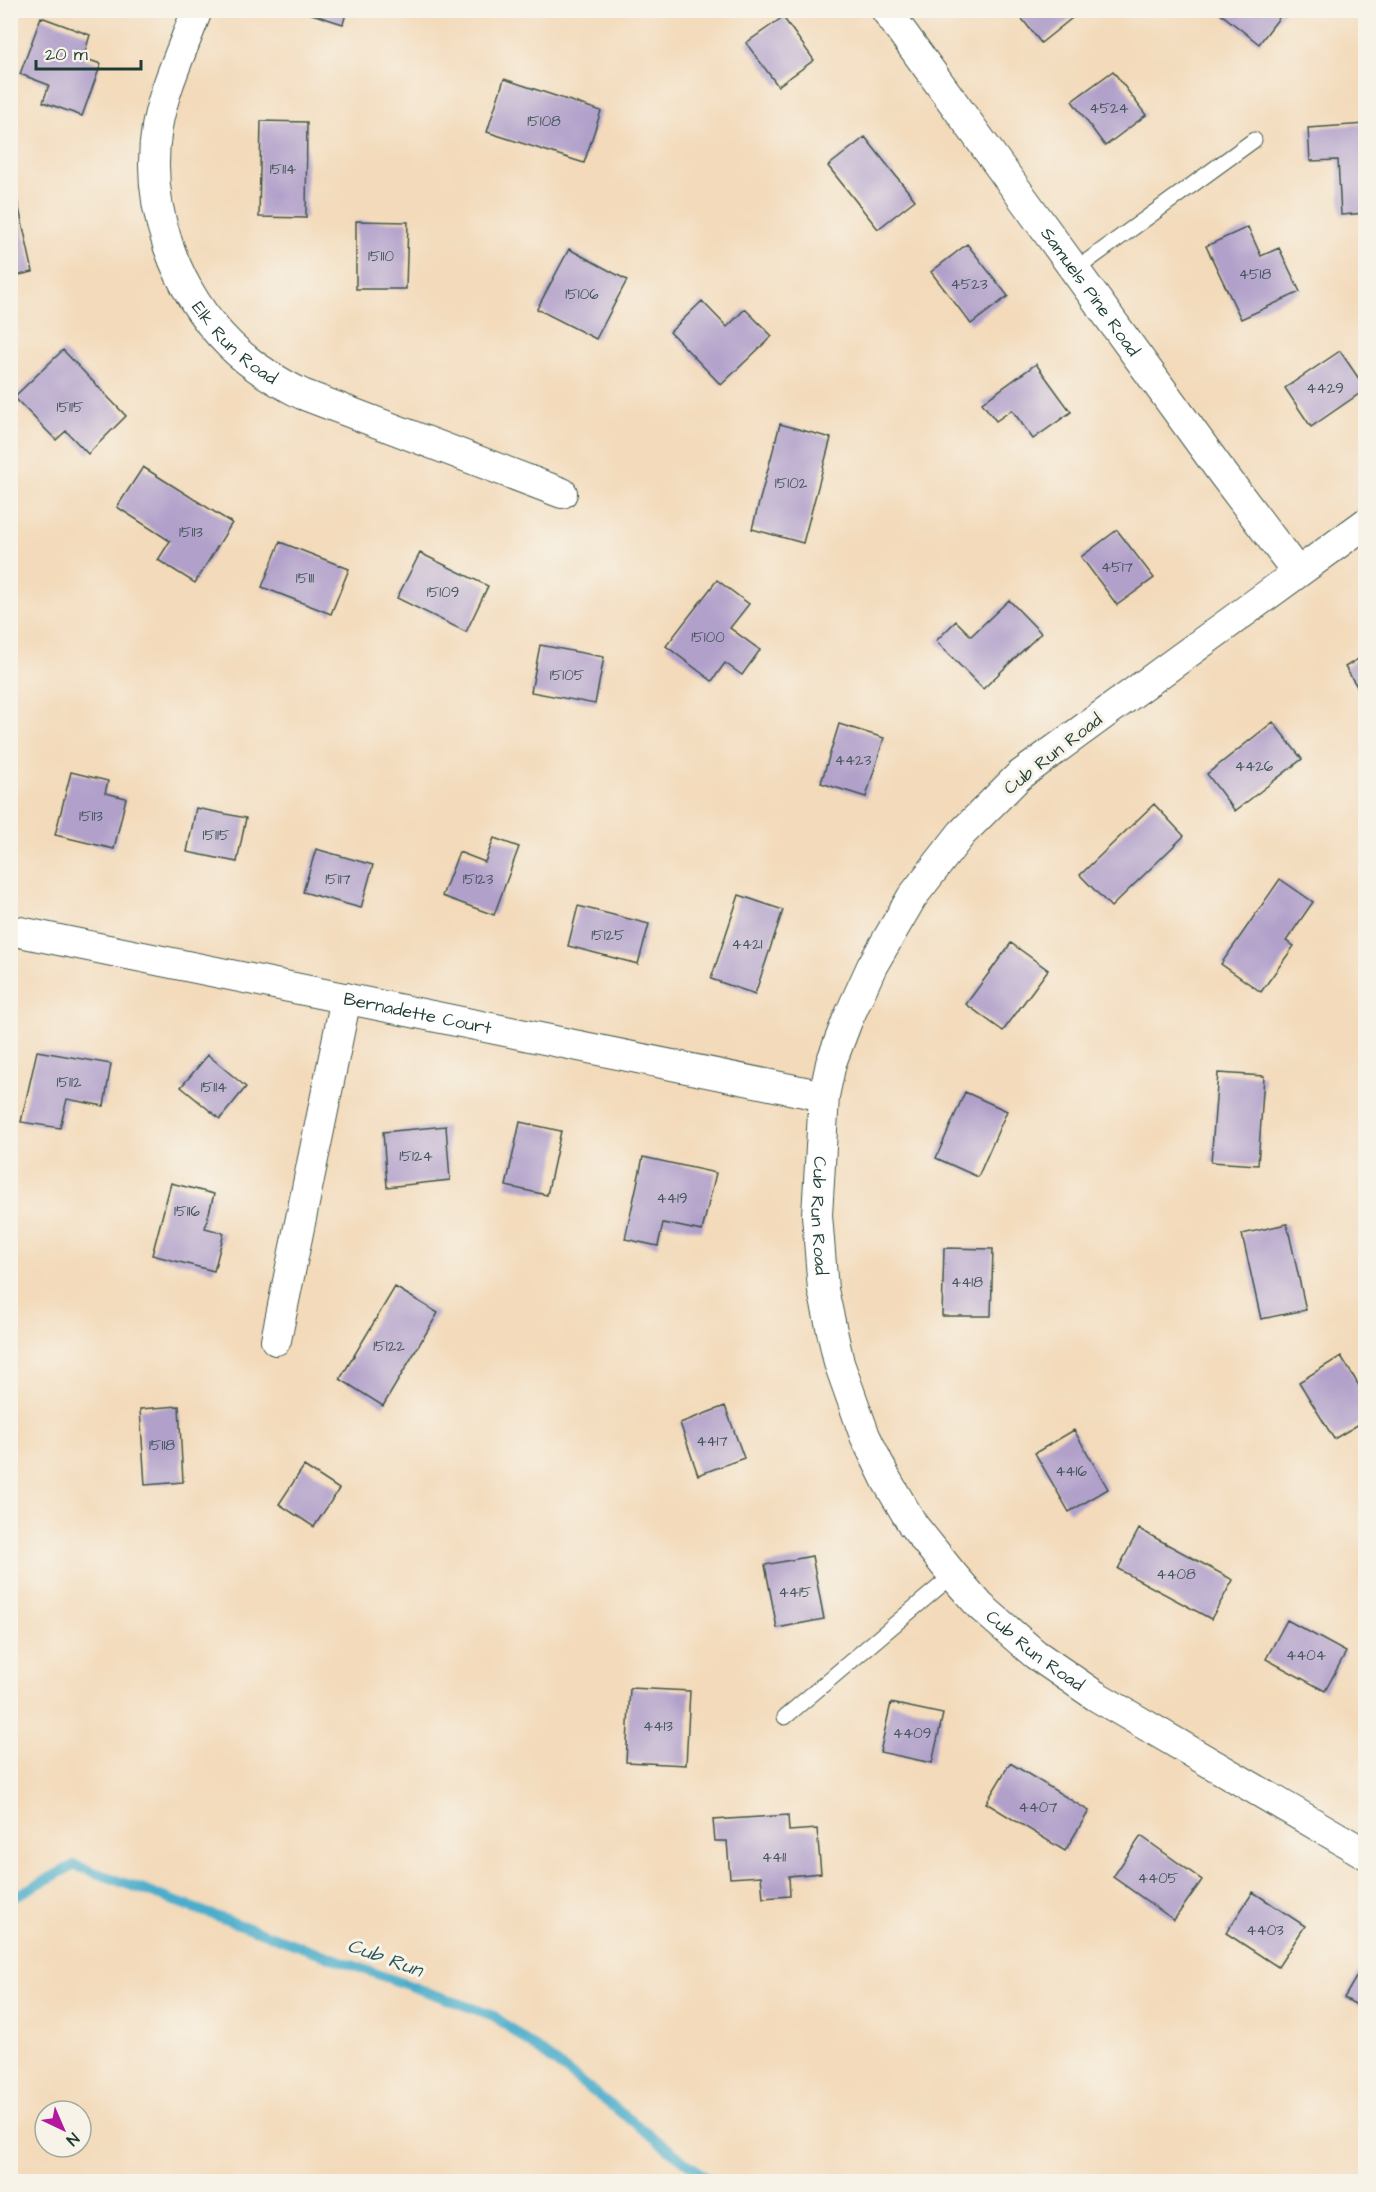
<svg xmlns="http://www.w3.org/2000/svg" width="1376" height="2192" font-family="'Architects Daughter',sans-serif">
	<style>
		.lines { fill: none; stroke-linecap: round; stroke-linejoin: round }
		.stream { stroke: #4cadcb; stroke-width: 10 }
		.building { fill: #b1a0ca }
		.service-casing { stroke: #3f5548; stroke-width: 17 }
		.minor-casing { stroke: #3f5548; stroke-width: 32 }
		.service { stroke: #fff; stroke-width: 15 }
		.minor { stroke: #fff; stroke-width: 30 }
		.labels { text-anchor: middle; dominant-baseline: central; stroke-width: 6; stroke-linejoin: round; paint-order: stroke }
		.number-label { font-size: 15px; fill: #44565a }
		.street-label { font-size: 18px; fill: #1f3d34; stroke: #f7f3e8 }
		.water-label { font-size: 20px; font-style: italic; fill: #2a595a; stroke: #f7f3e8 }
	</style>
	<rect width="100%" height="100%" fill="#f7f3e8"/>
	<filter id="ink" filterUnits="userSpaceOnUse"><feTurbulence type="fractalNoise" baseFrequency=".0167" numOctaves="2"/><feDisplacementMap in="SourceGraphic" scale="12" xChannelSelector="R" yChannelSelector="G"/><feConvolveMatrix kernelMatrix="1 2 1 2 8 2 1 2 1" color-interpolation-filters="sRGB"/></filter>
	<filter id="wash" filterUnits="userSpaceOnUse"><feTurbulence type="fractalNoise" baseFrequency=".008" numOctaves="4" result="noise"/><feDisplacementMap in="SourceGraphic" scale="24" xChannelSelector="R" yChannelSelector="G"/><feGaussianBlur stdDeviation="1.35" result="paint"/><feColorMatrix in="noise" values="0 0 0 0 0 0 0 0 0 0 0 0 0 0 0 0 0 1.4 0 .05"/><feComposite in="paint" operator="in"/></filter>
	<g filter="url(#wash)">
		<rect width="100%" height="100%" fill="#f3daba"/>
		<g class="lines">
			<path class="stream" d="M10 1899 74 1865 494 2016 712 2182"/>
		</g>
		<g id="blocks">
			<path class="building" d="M299 10H347L343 24Z
				M1015 10H1082L1041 43Z
				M1216 10H1285L1259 44Z
				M41 17 90 35 83 58 101 64 82 116 43 102 49 85 20 74Z
				M783 17 814 60 778 86 746 43Z
				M1113 71 1146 115 1105 146 1072 101Z
				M504 79 601 111 584 163 487 132Z
				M261 121 307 122 306 218 259 217Z
				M1366 124V213L1341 215 1338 160 1310 161 1308 128Z
				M865 137 915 200 878 229 828 166Z
				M13 181 33 272 10 277V182Z
				M356 221 408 222 406 289H356Z
				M1248 227 1261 256 1279 248 1300 292 1241 319 1206 246Z
				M967 244 1008 296 971 324 931 272Z
				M569 249 627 280 596 339 537 309Z
				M702 301 727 327 745 309 772 336 721 385 670 332Z
				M63 350 126 416 88 454 66 431 56 440 14 397Z
				M1340 351 1366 389 1311 427 1285 388Z
				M1036 364 1071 412 1033 439 1012 410 996 421 982 403Z
				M780 424 831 438 803 543 752 529Z
				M143 467 232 523 195 583 158 560 170 541 117 507Z
				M1117 530 1154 578 1117 605 1081 557Z
				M280 542 349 569 331 614 262 587Z
				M420 553 488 586 466 632 397 598Z
				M717 580 749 604 730 628 760 650 742 675 725 663 712 681 666 646Z
				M1009 600 1041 633 983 689 936 641 956 621 971 636Z
				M540 645 604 657 595 704 531 692Z
				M1366 654V701L1345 667Z
				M1273 722 1302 759 1235 811 1207 774Z
				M839 724 884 738 866 797 821 783Z
				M71 772 108 781 105 793 126 798 114 849 55 835Z
				M1154 804 1184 836 1111 907 1080 875Z
				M196 808 246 818 237 862 187 852Z
				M494 838 519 847 494 915 442 896 459 852 485 862Z
				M316 849 373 865 361 908 303 892Z
				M1280 879 1313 902 1286 941 1294 946 1261 992 1221 964Z
				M739 895 783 910 755 994 711 979Z
				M578 906 649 924 638 964 568 946Z
				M1011 943 1048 970 1003 1031 966 1004Z
				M37 1051 111 1064 104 1106 67 1099 60 1128 21 1122Z
				M208 1055 246 1087 220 1119 181 1087Z
				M1218 1073 1264 1076 1258 1165 1211 1162Z
				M965 1092 1007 1111 978 1177 936 1158Z
				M520 1122 561 1131 547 1195 506 1186Z
				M446 1126 450 1180 387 1187 383 1132Z
				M643 1157 716 1173 702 1231 663 1223 658 1246 625 1239Z
				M171 1183 214 1194 205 1228 224 1233 214 1271 152 1255Z
				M1287 1224 1306 1310 1261 1319 1242 1234Z
				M944 1248 993 1249 991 1316H942Z
				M395 1287 438 1313 383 1406 340 1379Z
				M1341 1356 1366 1397V1420L1334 1439 1299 1382Z
				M179 1406 183 1482 145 1485 140 1409Z
				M725 1406 744 1458 698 1475 680 1423Z
				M1074 1430 1108 1489 1069 1512 1035 1453Z
				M304 1466 339 1489 314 1527 279 1504Z
				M1139 1529 1233 1580 1211 1619 1118 1569Z
				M812 1556 824 1619 777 1628 765 1565Z
				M1287 1620 1346 1652 1325 1691 1266 1659Z
				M630 1688 690 1691 686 1765 626 1762Z
				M891 1703 943 1714 932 1763 880 1752Z
				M1010 1763 1089 1811 1065 1851 986 1803Z
				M788 1815 789 1831 817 1829 821 1873 789 1876 790 1896 763 1898 761 1876 730 1878 727 1841H715L713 1820Z
				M1141 1836 1202 1880 1174 1920 1113 1877Z
				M1253 1892 1305 1926 1278 1967 1226 1933Z
				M1366 1960V2010L1344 1998Z"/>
		</g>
	</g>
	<g filter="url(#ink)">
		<use href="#blocks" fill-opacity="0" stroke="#3f5548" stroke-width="1.5"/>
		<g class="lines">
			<g class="service-casing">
				<path id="service" d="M1075 270 1254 140
					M785 1717 953 1575"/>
			</g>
			<g class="minor-casing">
				<g id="minor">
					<path id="s1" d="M197 10C183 49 164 87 157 127 144 205 175 291 230 345 251 366 276 381 302 394L562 493"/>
					<path id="s2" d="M886 10 1223 474 1297 572"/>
					<path id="s3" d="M1366 523 1019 776 962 833 912 897 872 966 847 1021 831 1063 824 1096 817 1215 823 1290 839 1363 865 1436 887 1481 913 1525 953 1575 980 1606 1035 1654 1096 1696 1366 1854"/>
					<path id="s4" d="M10 930 824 1096"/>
					<path d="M276 1340 346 998"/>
				</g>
			</g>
			<use href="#service" class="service"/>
			<use href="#minor" class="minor"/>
		</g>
	</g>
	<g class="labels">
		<g class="number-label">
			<text x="1109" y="108">4524</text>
			<text x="544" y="121">15108</text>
			<text x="283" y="169">15114</text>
			<text x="381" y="256">15110</text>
			<text x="1255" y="274">4518</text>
			<text x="969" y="284">4523</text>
			<text x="582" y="294">15106</text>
			<text x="1325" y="388">4429</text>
			<text x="70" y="407">15115</text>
			<text x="791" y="483">15102</text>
			<text x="191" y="532">15113</text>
			<text x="1117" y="567">4517</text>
			<text x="305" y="578">15111</text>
			<text x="443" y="592">15109</text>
			<text x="708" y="637">15100</text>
			<text x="567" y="675">15105</text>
			<text x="853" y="760">4423</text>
			<text x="1254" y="766">4426</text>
			<text x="91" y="816">15113</text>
			<text x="216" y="835">15115</text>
			<text x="338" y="879">15117</text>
			<text x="478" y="879">15123</text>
			<text x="608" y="935">15125</text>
			<text x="747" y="944">4421</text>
			<text x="69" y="1082">15112</text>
			<text x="214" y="1087">15114</text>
			<text x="416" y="1156">15124</text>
			<text x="672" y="1198">4419</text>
			<text x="187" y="1211">15116</text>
			<text x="967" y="1282">4418</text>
			<text x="389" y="1346">15122</text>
			<text x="712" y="1441">4417</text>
			<text x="162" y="1445">15118</text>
			<text x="1071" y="1471">4416</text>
			<text x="1176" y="1574">4408</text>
			<text x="795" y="1592">4415</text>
			<text x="1306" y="1655">4404</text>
			<text x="658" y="1726">4413</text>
			<text x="912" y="1733">4409</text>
			<text x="1038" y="1807">4407</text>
			<text x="774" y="1857">4411</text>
			<text x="1158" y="1878">4405</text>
			<text x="1265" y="1930">4403</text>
		</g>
		<g class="street-label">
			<text stroke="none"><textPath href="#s2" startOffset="348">Samuels Pine Road</textPath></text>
			<text stroke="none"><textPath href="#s1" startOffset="364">Elk Run Road</textPath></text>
			<text transform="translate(1053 754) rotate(-38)">Cub Run Road</text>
			<text stroke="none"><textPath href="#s4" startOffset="416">Bernadette Court</textPath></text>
			<text stroke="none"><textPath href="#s3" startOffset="930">Cub Run Road</textPath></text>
			<text stroke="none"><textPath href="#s3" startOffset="1434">Cub Run Road</textPath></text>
		</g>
		<g class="water-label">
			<text transform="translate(385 1958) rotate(20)">Cub Run</text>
		</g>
	</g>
	<rect width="1376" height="2192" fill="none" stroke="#f7f3e8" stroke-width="36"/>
	<g transform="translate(63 2129) rotate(136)"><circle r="28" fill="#f7f3e8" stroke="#a1aaa0" stroke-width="1.5"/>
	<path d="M0-4.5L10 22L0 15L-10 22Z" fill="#b5179e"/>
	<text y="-9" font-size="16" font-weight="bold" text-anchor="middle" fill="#1f3d34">N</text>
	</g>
	<path d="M36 60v9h105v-9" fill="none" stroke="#1f3d34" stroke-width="3"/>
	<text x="45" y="60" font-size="18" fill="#1f3d34" stroke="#f7f3e8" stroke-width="4.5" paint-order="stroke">20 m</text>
</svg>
